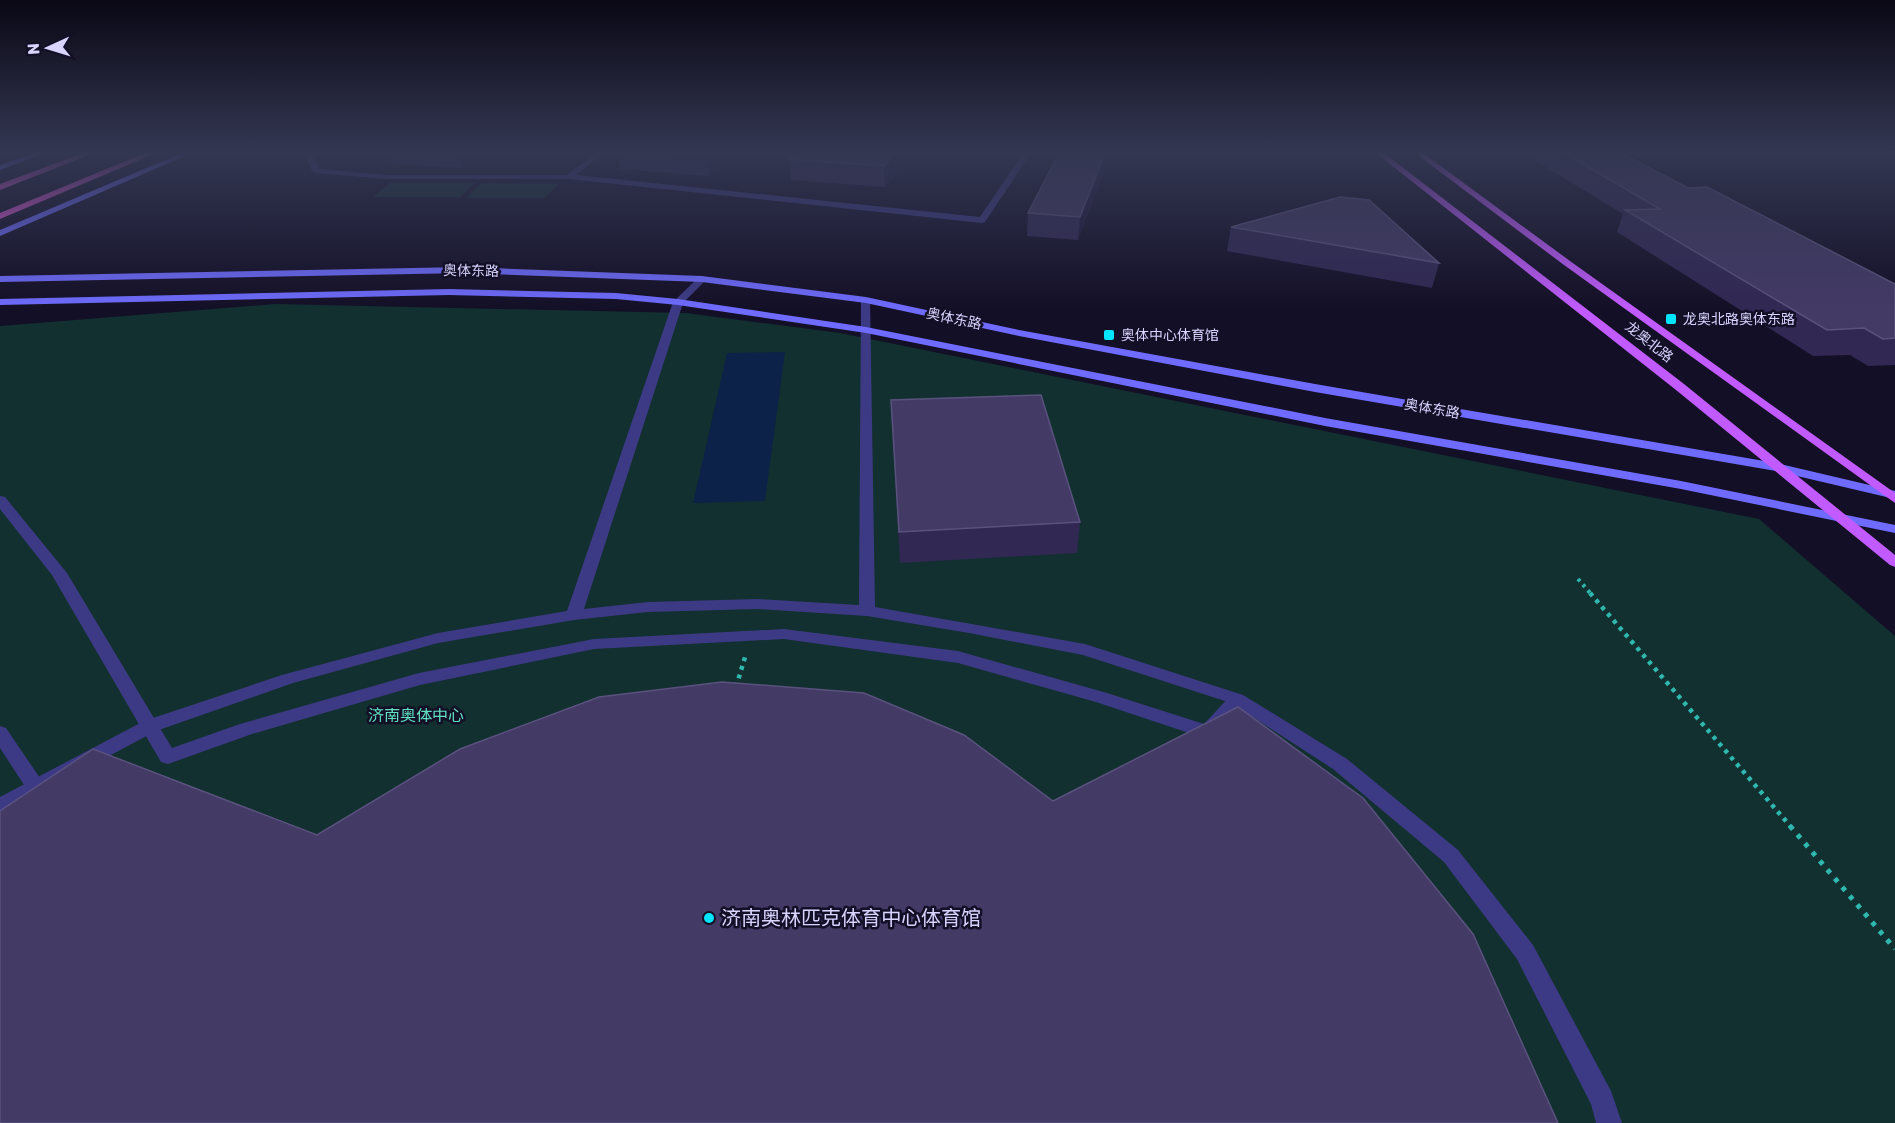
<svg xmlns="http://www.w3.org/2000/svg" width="1895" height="1123" font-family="Rubik,'Noto Sans SC',sans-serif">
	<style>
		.green { fill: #12302f }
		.water { fill: #0c2248 }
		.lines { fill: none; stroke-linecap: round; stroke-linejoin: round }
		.path-far2 { stroke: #2fb8b0; stroke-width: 4; stroke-dasharray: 3 4.5; stroke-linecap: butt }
		.path-far1 { stroke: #2fb8b0; stroke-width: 4.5; stroke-dasharray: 4 5; stroke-linecap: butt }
		.path { stroke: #2fb8b0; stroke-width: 5; stroke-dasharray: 4.5 7; stroke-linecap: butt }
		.service { fill: #3d3a85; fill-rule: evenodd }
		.minor { fill: #3d3a85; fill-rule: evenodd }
		.tertiary { fill: #3d3a85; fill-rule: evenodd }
		.secondary { fill: #6f6bff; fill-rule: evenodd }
		.primary { fill: #c25bff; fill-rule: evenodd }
		.trunk { fill: #e055d1; fill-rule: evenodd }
		.wall { fill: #312854 }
		.shaded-wall { fill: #1d163a }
		.building { fill: #433a66; stroke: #5a527e; stroke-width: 1.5 }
		.poi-dot { fill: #00e5ff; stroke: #130f26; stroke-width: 2 }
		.labels { text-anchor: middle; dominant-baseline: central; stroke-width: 5; stroke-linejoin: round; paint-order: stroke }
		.far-street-label { font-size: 14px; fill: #d9d4ff; stroke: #130f26 }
		.far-poi-label { font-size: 14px; fill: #d9d4ff; stroke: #130f26; text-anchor: start }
		.park-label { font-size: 16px; fill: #5fe0c0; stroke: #130f26 }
		.near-poi-label { font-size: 20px; fill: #d9d4ff; stroke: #130f26; text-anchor: start }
	</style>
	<rect width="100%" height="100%" fill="#130f26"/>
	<path class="green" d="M390 183H475L460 197H373Z
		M482 183 558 184 545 198H466Z
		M275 304 686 313 840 333 1759 519 1895 636V1123H0V326Z"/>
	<path class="water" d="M785 352 765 501 693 503 727 353Z"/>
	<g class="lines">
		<path class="path-far2" d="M1578 579 1591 594"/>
		<path class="path-far1" d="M1590 593 1791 827
			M736 687 746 654"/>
		<path class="path" d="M1790 826 1895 949"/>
		<path class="service" d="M0 496 5 497 67 573 172 748 240 724 419 673 594 639 784 629 958 651 1107 693 1204 724 1231 695H1243L1246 699 1213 737 1207 739 1096 702 958 663 784 639 594 649 420 685 252 734 168 764 161 762 52 575 0 509Z
			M0 726 6 728 42 781 45 786 42 791 35 793 28 791 0 748Z"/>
		<path class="minor" d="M699 277 707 279 683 303 584 609 648 602 757 599 859 605 861 300 870 298 875 607 1085 644 1243 695 1347 759 1458 850 1533 945 1611 1091 1622 1123H1596L1591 1104 1517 959 1444 862 1333 769 1231 703 1083 655 969 633 867 616 757 609 648 612 574 620 438 643 293 683 156 731 0 814V797L144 721 282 675 438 633 567 611 673 302Z"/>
		<path class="tertiary" d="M316 153H325L315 159 319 169 386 175H567L596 153H604L576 175 980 217 1023 153H1031L985 222 982 223 569 179H386L316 173 312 171 307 158Z"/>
		<path class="secondary" d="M35 153H45L0 170V165Z
			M182 153H192L0 236V230Z
			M465 267 702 276 866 297 1019 330 1315 384 1776 463 1895 491V499L1776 471 1315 392 1019 336 866 303 702 282 465 273 0 282V276Z
			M449 289 616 293 678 299 866 327 1325 418 1681 481 1895 525V533L1681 489 1325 426 866 333 678 305 616 299 449 295 0 305V299Z"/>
		<path class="primary" d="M1376 153H1384L1684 384 1895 555V567L1890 565 1676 390Z
			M1415 153H1423L1570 261 1895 493V503L1564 265Z"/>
		<path class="trunk" d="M83 153H94L0 190V184Z
			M145 153H156L0 219V213Z"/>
	</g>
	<path class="wall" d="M387 153H487L463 168 391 164Z
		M617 153H738L709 176 620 169Z
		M795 153H912L885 187 791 180 789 159Z
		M1111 153 1078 240 1027 236 1028 213Z
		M1523 153H1621L1688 188 1895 284V365L1868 366 1850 355 1813 356 1617 232 1623 214Z
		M1231 227 1439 263 1432 288 1227 251Z
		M891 400 1080 522 1077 553 900 563Z"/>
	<path class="shaded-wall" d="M459 153H487L463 168Z
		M710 153H738L709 176 707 155Z
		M895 153H912L885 187 884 166Z
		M1105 153H1111L1078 240 1080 217Z"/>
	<path class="building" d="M673 153H710L707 155Z
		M795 153H895L884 166 789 159Z
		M1059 153H1105L1080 217 1028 213Z
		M1564 153H1621L1688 188 1707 187 1895 284V338L1883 339 1864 328 1827 330 1625 210 1660 209Z
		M1340 197 1369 200 1439 263 1231 227Z
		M1041 395 1080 522 899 532 891 400Z
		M722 682 864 693 964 735 1053 801 1238 707 1363 798 1473 934 1558 1123H0V811L93 749 317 835 460 749 599 697Z"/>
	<linearGradient id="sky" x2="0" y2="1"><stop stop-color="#0a0815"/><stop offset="0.49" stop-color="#333752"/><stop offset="1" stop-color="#333752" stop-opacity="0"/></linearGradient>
	<rect width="1895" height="310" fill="url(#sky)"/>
	<g class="poi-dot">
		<rect x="1665" y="313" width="12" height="12" rx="3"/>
		<rect x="1103" y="329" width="12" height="12" rx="3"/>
		<circle cx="709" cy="918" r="6"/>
	</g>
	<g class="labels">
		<g class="far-street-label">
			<text transform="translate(471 271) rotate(1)">奥体东路</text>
			<text transform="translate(954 319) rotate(12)">奥体东路</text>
			<text transform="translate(1649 342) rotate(38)">龙奥北路</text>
			<text transform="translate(1432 409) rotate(10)">奥体东路</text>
		</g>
		<g class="far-poi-label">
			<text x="1683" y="319">龙奥北路奥体东路</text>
			<text x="1121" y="335">奥体中心体育馆</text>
		</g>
		<g class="park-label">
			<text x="416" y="715">济南奥体中心</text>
		</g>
		<g class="near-poi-label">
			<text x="721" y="918">济南奥林匹克体育中心体育馆</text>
		</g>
	</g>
	<g transform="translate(48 48) rotate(266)" stroke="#130f26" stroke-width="4.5" paint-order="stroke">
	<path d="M0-4.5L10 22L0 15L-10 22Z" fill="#d9d4ff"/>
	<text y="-9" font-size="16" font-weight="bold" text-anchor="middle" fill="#d9d4ff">N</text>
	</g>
</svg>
